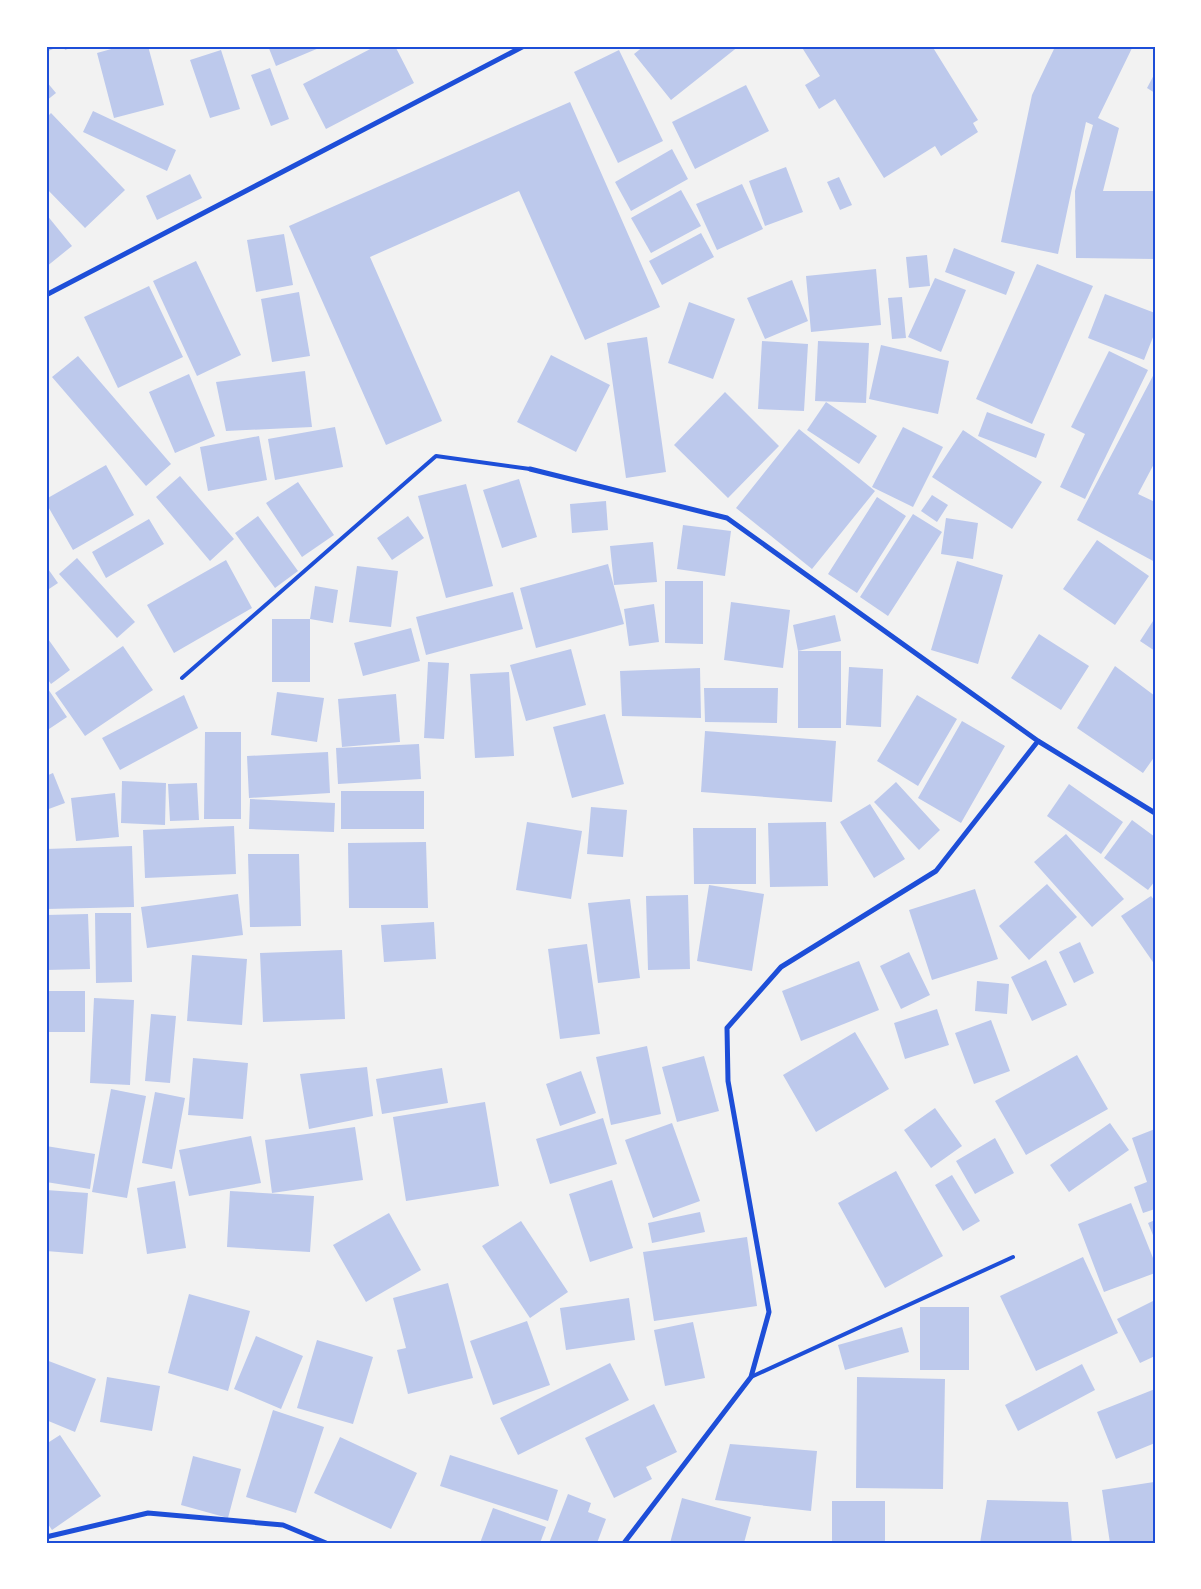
<svg xmlns="http://www.w3.org/2000/svg" width="1201" height="1589" font-family="Arial,sans-serif">
	<style>
		.building { fill: #bdc9ec }
		.lines { fill: none; stroke-linecap: round; stroke-linejoin: round }
		.service { stroke: #1d4ed8; stroke-width: 4 }
		.minor { stroke: #1d4ed8; stroke-width: 5 }
		.neatline { fill: none; stroke: #1d4ed8; stroke-width: 2 }
	</style>
	<rect width="100%" height="100%" fill="#f2f2f2"/>
	<path class="building" d="M46 46H51L53 49 46 52Z
		M64 46H76L65 50Z
		M122 46H148L164 105 114 118 97 53Z
		M268 46H318L319 48 276 66Z
		M376 46H395L414 83 326 129 303 84Z
		M644 46H739L671 100 634 54Z
		M801 46H932L978 120 973 123 978 132 941 156 935 146 884 178 835 99 819 109 805 85 820 76Z
		M1049 46H1133L1098 118 1119 128 1103 191H1155V259L1076 258 1075 191 1093 125 1086 122 1058 254 1001 242 1032 95 1054 49Z
		M221 50 240 109 210 118 190 60Z
		M619 50 663 141 618 163 574 72Z
		M270 68 289 119 271 126 251 75Z
		M1155 73V93L1147 88Z
		M46 81 56 93 46 101Z
		M746 85 769 131 695 169 672 122Z
		M570 102 660 307 585 340 519 191 370 257 442 421 386 445 289 226Z
		M93 111 176 150 167 171 83 132Z
		M51 113 125 190 85 228 46 188V118Z
		M672 149 688 179 631 211 615 182Z
		M786 167 803 212 765 226 749 181Z
		M190 174 202 198 157 220 146 196Z
		M839 177 852 205 840 210 827 182Z
		M742 184 763 229 717 250 696 204Z
		M681 190 701 226 651 253 631 218Z
		M46 214 72 246 46 267Z
		M701 233 714 257 662 285 649 261Z
		M284 234 293 285 256 292 247 240Z
		M954 248 1015 272 1006 295 945 272Z
		M927 255 930 286 909 288 906 257Z
		M196 261 241 355 197 376 153 281Z
		M1037 264 1093 286 1032 424 976 399Z
		M876 269 881 325 811 332 806 276Z
		M935 278 966 290 941 352 908 337Z
		M792 280 808 321 765 339 747 298Z
		M149 286 183 357 118 388 84 317Z
		M299 292 310 356 272 362 261 299Z
		M1105 294 1155 313V332L1144 360 1088 338Z
		M902 297 906 338 892 339 888 298Z
		M689 302 735 319 713 379 668 363Z
		M647 337 666 472 626 478 607 343Z
		M762 341 808 344 804 411 758 409Z
		M818 341 869 343 866 403 815 401Z
		M881 345 949 361 938 414 869 399Z
		M1109 351 1148 370 1085 499 1060 487 1085 434 1071 427Z
		M551 355 610 385 576 452 517 422Z
		M78 356 171 464 146 486 52 377Z
		M305 371 312 427 226 431 216 382Z
		M1155 372V462L1138 494 1155 502V562L1077 520Z
		M189 374 215 436 175 453 149 392Z
		M725 392 779 446 728 498 674 445Z
		M826 402 877 436 859 464 807 430Z
		M987 412 1045 434 1036 458 978 436Z
		M335 427 343 467 275 480 268 439Z
		M903 427 943 447 913 507 872 487Z
		M799 429 875 491 812 569 736 508Z
		M963 430 1042 482 1012 529 932 477Z
		M259 436 267 480 208 491 200 447Z
		M106 465 134 515 73 550 46 503V499Z
		M180 476 234 539 210 561 156 497Z
		M519 479 537 537 502 548 483 490Z
		M298 482 334 535 302 557 266 503Z
		M466 484 493 586 446 598 418 496Z
		M932 495 948 505 937 522 921 511Z
		M877 497 906 516 857 593 828 574Z
		M606 501 608 530 572 533 570 504Z
		M913 514 942 532 888 616 860 597Z
		M258 516 298 571 275 588 235 533Z
		M408 516 424 538 392 560 377 538Z
		M946 518 978 523 973 559 941 554Z
		M149 519 164 544 106 578 92 552Z
		M683 525 731 531 725 576 677 569Z
		M1097 540 1149 576 1115 625 1063 589Z
		M653 542 657 582 614 585 610 546Z
		M77 558 135 622 117 638 59 574Z
		M226 560 252 608 174 653 147 605Z
		M957 561 1003 575 978 664 931 650Z
		M608 564 624 624 536 648 520 588Z
		M46 566 58 583 46 591Z
		M357 566 398 571 391 627 349 622Z
		M665 581H703V644L665 643Z
		M315 586 338 590 333 623 310 619Z
		M513 592 523 629 426 655 416 617Z
		M731 602 790 610 783 668 724 660Z
		M654 604 659 642 629 646 624 609Z
		M835 615 841 641 798 651H841V728H798V651L793 625Z
		M1155 618V651L1140 641Z
		M272 619H310V682H272Z
		M411 628 420 661 363 676 354 643Z
		M1039 634 1089 666 1061 710 1011 678Z
		M46 636 70 670 51 684 46 677Z
		M123 646 153 690 85 736 55 693Z
		M571 649 586 705 526 721 510 665Z
		M428 662 449 663 444 739 424 738Z
		M1115 666 1155 696V756L1143 773 1077 728Z
		M849 667 883 669 881 727 846 725Z
		M700 668 701 718 622 716 620 671Z
		M509 672 514 756 475 758 470 674Z
		M46 686 67 717 46 731Z
		M704 688H778L777 723 705 722Z
		M277 692 324 698 317 742 271 735Z
		M396 694 400 742 342 747 338 699Z
		M184 695 198 728 120 770 102 738Z
		M917 695 957 719 918 786 877 761Z
		M605 714 624 784 572 798 553 727Z
		M962 721 1005 746 961 823 918 798Z
		M705 731 836 741 832 802 701 792Z
		M205 732H241V819H204Z
		M419 744 421 779 338 784 336 748Z
		M328 752 330 793 249 798 247 756Z
		M53 773 65 803 46 810V776Z
		M122 781 166 783 165 825 121 823Z
		M896 782 940 830 919 850 874 802Z
		M197 783 199 820 170 821 168 784Z
		M1069 784 1123 822 1101 854 1047 816Z
		M341 791H424V829H341Z
		M115 793 119 837 76 841 71 798Z
		M250 799 335 803 334 832 249 829Z
		M870 804 905 859 874 878 840 822Z
		M591 807 627 810 623 857 587 854Z
		M1132 820 1155 837V881L1148 890 1104 858Z
		M527 822 582 831 571 899 516 890Z
		M826 822 828 886 770 887 768 823Z
		M234 826 236 874 145 878 143 830Z
		M693 828H756V884H694Z
		M1066 834 1124 899 1092 927 1034 862Z
		M426 842 428 908H349L348 843Z
		M132 846 134 907 46 909V849Z
		M248 854H299L301 926 250 927Z
		M1047 884 1077 917 1029 960 999 926Z
		M709 885 764 894 752 971 697 961Z
		M975 889 998 959 932 980 909 910Z
		M238 894 243 935 147 948 141 907Z
		M688 895 690 969 648 970 646 896Z
		M1151 896 1155 901V965L1121 916Z
		M630 899 640 978 598 983 588 903Z
		M95 913H131L132 982 96 983Z
		M88 914 90 969 46 970V915Z
		M434 922 436 959 384 962 381 925Z
		M1080 942 1094 973 1074 983 1059 952Z
		M587 944 600 1034 560 1039 548 949Z
		M342 950 345 1019 263 1022 260 953Z
		M909 952 930 995 901 1009 880 966Z
		M192 955 247 959 242 1025 187 1021Z
		M1046 960 1067 1005 1032 1021 1011 977Z
		M859 961 879 1010 801 1041 782 991Z
		M977 981 1009 984 1007 1014 975 1011Z
		M49 991H85V1032H49Z
		M94 998 134 1000 130 1085 90 1083Z
		M937 1009 949 1045 905 1059 894 1023Z
		M151 1014 176 1016 170 1083 145 1081Z
		M991 1020 1010 1071 974 1084 955 1033Z
		M855 1032 889 1089 816 1132 783 1075Z
		M647 1046 661 1114 611 1125 596 1057Z
		M1077 1055 1108 1109 1026 1155 995 1101Z
		M704 1056 719 1111 677 1122 662 1067Z
		M193 1058 248 1063 243 1119 188 1115Z
		M367 1067 373 1116 309 1129 300 1074Z
		M442 1068 448 1103 382 1114 376 1079Z
		M581 1071 596 1113 560 1126 546 1084Z
		M111 1089 146 1096 127 1198 92 1192Z
		M155 1092 185 1098 172 1169 142 1163Z
		M485 1102 499 1186 406 1201 393 1117Z
		M935 1108 962 1146 931 1168 904 1130Z
		M603 1118 617 1164 550 1184 536 1139Z
		M672 1123 700 1201 653 1218 625 1140Z
		M1110 1123 1129 1150 1069 1192 1050 1165Z
		M355 1127 363 1180 272 1193 265 1140Z
		M1155 1129V1209L1143 1213 1134 1187 1147 1182 1132 1138Z
		M251 1136 261 1183 189 1196 179 1150Z
		M995 1138 1014 1173 975 1194 956 1161Z
		M46 1146 95 1154 90 1189 46 1182Z
		M896 1171 943 1256 885 1288 838 1203Z
		M952 1175 980 1221 963 1231 935 1185Z
		M612 1180 633 1248 590 1262 569 1194Z
		M175 1181 186 1248 147 1254 137 1188Z
		M46 1190 88 1193 83 1254 46 1251Z
		M230 1191 314 1196 310 1252 227 1247Z
		M1131 1203 1155 1263V1273L1104 1292 1078 1224Z
		M700 1212 705 1232 652 1243 648 1223Z
		M389 1213 421 1270 366 1302 333 1245Z
		M1155 1220V1240L1148 1223Z
		M521 1221 568 1292 530 1318 482 1246Z
		M747 1237 757 1306 654 1321 643 1252Z
		M1083 1257 1118 1333 1036 1371 1000 1296Z
		M448 1283 473 1378 408 1394 397 1350 406 1348 393 1298Z
		M189 1294 250 1311 228 1391 168 1373Z
		M629 1298 635 1340 566 1350 560 1308Z
		M1155 1300V1356L1140 1363 1117 1319Z
		M920 1307H969V1370H920Z
		M527 1321 550 1385 493 1405 470 1341Z
		M693 1322 705 1378 665 1386 654 1330Z
		M902 1327 909 1352 845 1370 838 1345Z
		M256 1336 303 1356 281 1409 234 1389Z
		M317 1340 373 1357 353 1424 297 1408Z
		M46 1360 96 1379 75 1432 46 1420Z
		M610 1363 629 1400 518 1455 500 1418Z
		M1082 1364 1095 1390 1018 1431 1005 1405Z
		M107 1377 160 1386 152 1431 100 1422Z
		M857 1377 945 1379 943 1489 856 1488Z
		M1155 1389V1443L1116 1459 1097 1412Z
		M654 1404 677 1452 646 1467 652 1479 614 1498 585 1438Z
		M273 1410 324 1427 296 1513 246 1497Z
		M60 1435 101 1496 52 1530 46 1521V1444Z
		M340 1437 417 1473 391 1529 314 1493Z
		M730 1444 817 1451 811 1511 715 1500Z
		M450 1455 558 1490 548 1521 440 1486Z
		M193 1456 241 1469 228 1518 181 1505Z
		M1154 1482 1155 1543H1110L1102 1490Z
		M568 1494 591 1503 588 1512 606 1519 597 1543H549Z
		M682 1498 751 1517 744 1543H670Z
		M987 1500 1068 1502 1072 1543H980Z
		M832 1501H885V1543H832Z
		M493 1508 546 1527 540 1543H480Z"/>
	<g class="lines">
		<path class="service" d="M182 678 436 456 530 469
			M751 1377 1013 1257"/>
		<path class="minor" d="M46 295 524 46
			M530 469 727 518 1038 741 1155 813
			M46 1537 148 1513 283 1525 326 1543
			M624 1543 751 1377 769 1312 728 1081 727 1028 781 967 936 871 1038 741"/>
	</g>
	<rect width="1201" height="1589" fill="none" stroke="#ffffff" stroke-width="95"/>
	<rect x="48" y="48" width="1106" height="1494" class="neatline"/>
</svg>
